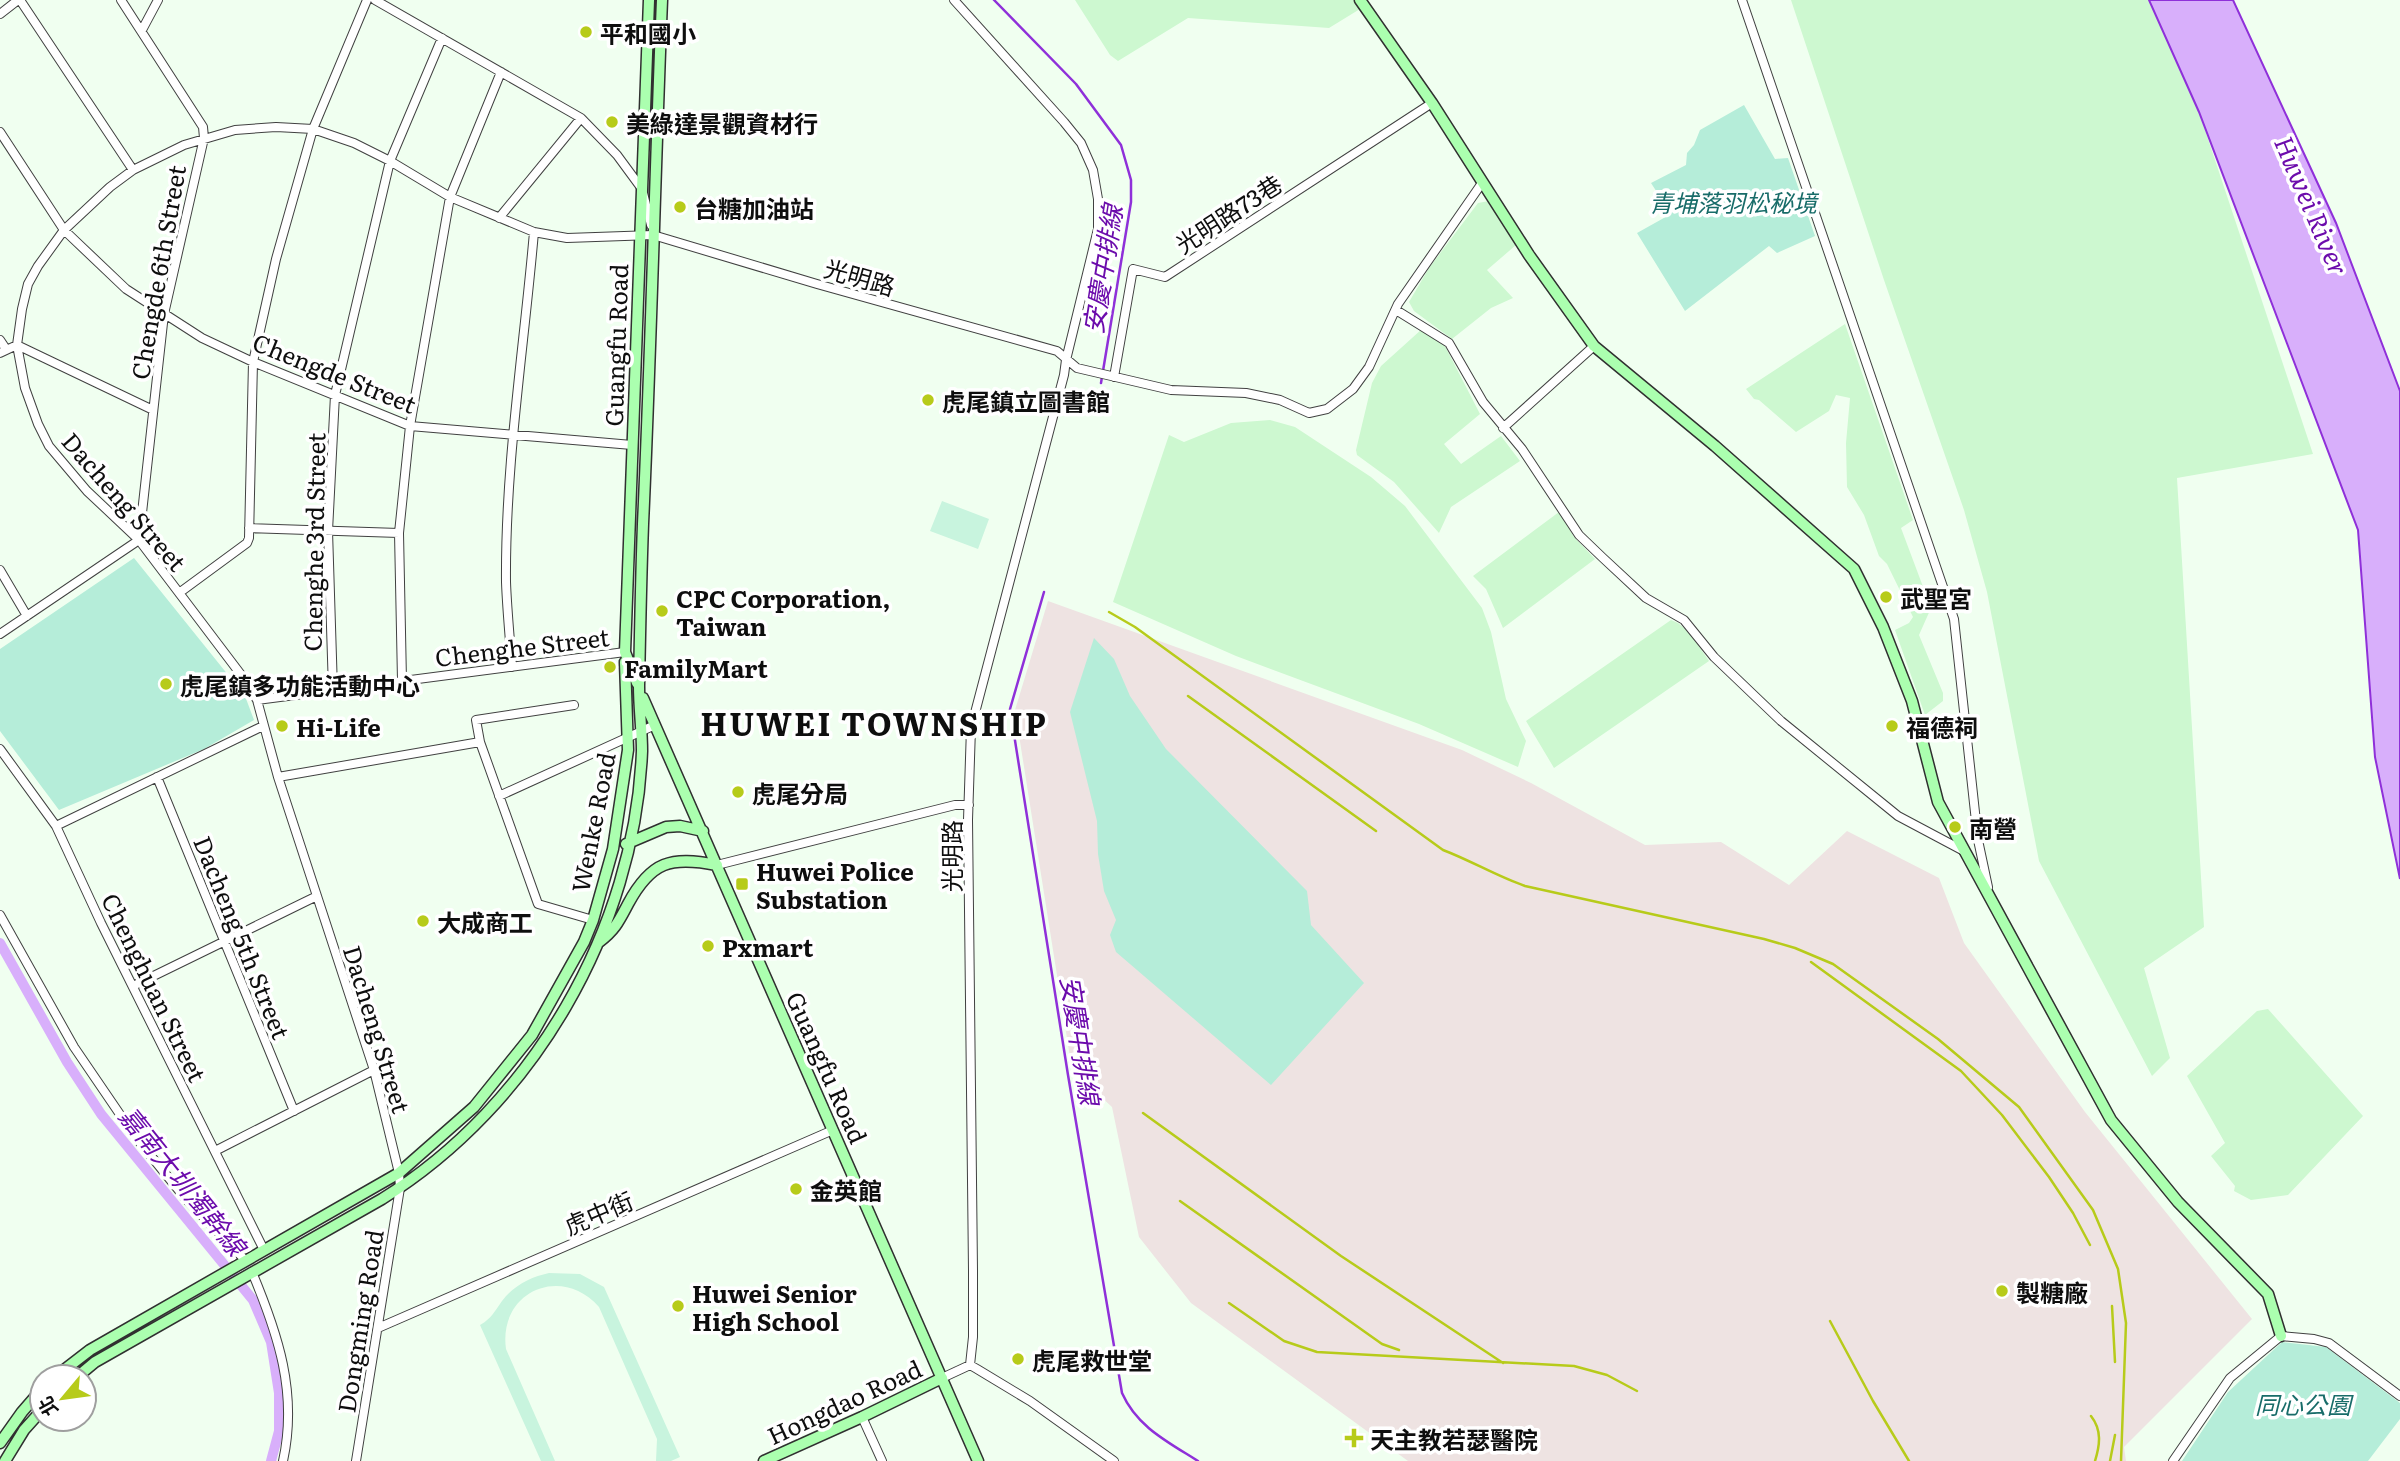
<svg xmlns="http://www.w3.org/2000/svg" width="2400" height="1461" font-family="Literata,'Noto Sans TC',serif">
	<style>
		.industrial { fill: #eee3e2 }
		.farmland { fill: #cdf8d0 }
		.green { fill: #b5edd9 }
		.pitch { fill: #c8f4de }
		.water { fill: #d8affb; stroke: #8f30d9; stroke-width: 2 }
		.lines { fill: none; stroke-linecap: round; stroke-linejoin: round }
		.stream { stroke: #8f30d9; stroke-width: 2.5 }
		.canal { stroke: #d8affb; stroke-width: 10 }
		.street-casing { stroke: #414141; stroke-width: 10 }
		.secondary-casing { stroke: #303030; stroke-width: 13 }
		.street { stroke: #fff; stroke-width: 8 }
		.secondary { stroke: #abffaf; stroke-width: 10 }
		.rail { stroke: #b7cb1a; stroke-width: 2.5 }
		.poi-dot { fill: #b7cb1a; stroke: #fff; stroke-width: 2.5 }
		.labels { text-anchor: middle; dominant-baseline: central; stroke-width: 7; stroke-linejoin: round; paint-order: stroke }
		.poi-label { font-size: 24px; font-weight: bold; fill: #0e0e0e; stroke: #fff; text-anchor: start }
		.park-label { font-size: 24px; font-style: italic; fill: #186c69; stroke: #fff }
		.street-label { font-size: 24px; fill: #0e0e0e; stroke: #fff }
		.water-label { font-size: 26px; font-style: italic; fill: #6c0cac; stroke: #fff }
		.district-label { font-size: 32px; font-weight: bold; letter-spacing: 2px; fill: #0e0e0e; stroke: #fff }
	</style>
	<rect width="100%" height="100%" fill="#f0fff0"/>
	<path class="industrial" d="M1048 601 1462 750 1531 783 1645 845 1721 842 1789 885 1847 831 1939 878 1964 943 2085 1112 2252 1319 2124 1447 2126 1461H1408L1191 1303 1139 1237 1112 1107 1072 1070 1015 710Z"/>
	<path class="farmland" d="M1075 0H1354L1360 9 1329 28 1188 18 1118 61 1110 55Z
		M1791 0H2149L2199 112 2313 454 2177 478 2204 927 2144 968 2170 1058 2152 1076 2039 861 1987 592 1964 510 1884 280Z
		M1489 201 1515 240 1516 245 1487 270 1513 298 1491 308 1452 339 1414 311 1409 302 1429 268 1478 203Z
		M1845 324 1913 520 1901 528 1931 608 1919 635 1943 693V701L1925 715 1895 630 1909 623 1913 617 1887 564 1879 556 1864 515 1847 487 1846 443 1850 398 1836 395 1829 411 1796 432 1759 400 1754 399 1746 389Z
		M1422 329 1440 340 1446 348 1480 414 1444 444 1461 464 1501 436 1520 461 1451 507 1439 533 1394 482 1357 455 1356 450 1372 383 1381 366Z
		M1270 420 1295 427 1371 477 1405 506 1482 608 1491 632 1506 699 1526 741 1518 767 1419 724 1236 656 1113 602 1169 435 1184 442 1231 423Z
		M1559 512 1574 537 1595 559 1503 628 1486 589 1473 576Z
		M1671 620 1678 623 1689 632 1709 661 1554 768 1526 721Z
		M2268 1009 2363 1116 2288 1195 2251 1200 2234 1191 2235 1186 2211 1156 2225 1143 2187 1076 2257 1011Z"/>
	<path class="green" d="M1744 105 1775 159 1788 158 1815 236 1777 253 1769 246 1685 311 1637 233 1671 214 1651 183 1686 165 1687 153 1694 145 1700 130Z
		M134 558 245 696 254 720 204 749 59 810 0 731V649Z
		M1094 638 1114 659 1130 696 1166 749 1307 891 1311 925 1364 983 1271 1085 1116 952 1110 935 1116 920 1104 891 1098 854 1097 821 1070 712Z
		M2282 1342 2326 1347 2400 1403V1419L2368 1461H2182L2228 1392Z"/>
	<path class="pitch" d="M942 501 989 519 978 549 930 531Z
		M549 1273 580 1274 604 1287 680 1457 671 1461H656L657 1439 599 1307C561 1264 498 1292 506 1349L555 1461H541L480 1325C492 1318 494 1312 502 1301 514 1285 531 1277 549 1273Z"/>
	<path class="water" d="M2149 0H2233L2336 223 2400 391V879L2375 757 2358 530 2199 112Z"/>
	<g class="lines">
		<path class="stream" d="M994 0 1076 84 1121 145 1131 180V202L1101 383
			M1044 592 1010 709 1068 1075 1122 1393C1137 1427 1168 1442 1198 1461"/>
		<path class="canal" d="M0 943 67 1062 101 1114 253 1300 271 1342 279 1393V1431L271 1461"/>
		<g class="street-casing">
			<path id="street" d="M20 0 133 170
				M375 0 581 118 617 155 642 189 651 225
				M954 0 1064 122 1081 143 1093 170 1098 199V229L1066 360 1064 375 971 728 968 820 973 1270V1337L970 1365
				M1742 0 1954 619 1978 840 1988 887
				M0 14 18 0
				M142 30 158 0
				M0 132 64 230 126 289 202 338 253 362 410 426 632 445
				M499 218 581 118
				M1396 310 1449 343 1483 402 1522 449 1579 535 1603 558 1646 598 1684 620 1714 657 1781 721 1898 816 1962 850
				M0 340 6 349
				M0 353 17 345 153 410
				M1114 377 1133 269 1165 277 1432 103
				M1503 428 1594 346
				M249 528 399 533
				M0 570 27 616
				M179 593 247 543 249 538 253 362 276 259 313 129 367 0
				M0 634 139 540 164 314 204 138 203 127 121 0
				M512 667C510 639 507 610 506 582 505 465 524 348 534 232
				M402 681 399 533 410 426 450 197 501 72
				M333 690 328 531 335 395 390 161 442 38
				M257 700 625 652
				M574 705 476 720 480 742 538 904 593 920
				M0 749 56 826 101 923 264 1250
				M157 777 294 1111
				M278 777 480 742
				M499 796 655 725
				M56 826 263 726
				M717 865 955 805H969
				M0 915 74 1047 134 1135 185 1198 246 1261
				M133 986 317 896
				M215 1151 374 1070
				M252 1272C278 1334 298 1393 283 1461
				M378 1328 833 1130
				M942 1378 970 1365 977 1369 1030 1401 1114 1461
				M862 1417 882 1461
				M356 1461 400 1188 399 1173 374 1070 278 777 257 700 242 676 139 540 87 491 49 446 38 424 25 388 17 345 22 309 28 284 38 266 64 230 110 187 133 170 184 145 235 130 276 127 313 129 354 143 390 161 450 197 534 232 567 238 653 235 817 284 1057 351 1077 368 1171 390 1246 393 1280 400 1309 413 1327 409 1353 389 1369 367 1398 304 1482 183
				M2173 1461 2230 1378 2281 1336 2314 1339 2329 1343 2400 1396"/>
		</g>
		<g class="secondary-casing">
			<path id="secondary" d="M1360 0 1432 103 1529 255 1594 346 1715 446 1854 569 1883 627 1912 701 1938 802 2111 1120 2178 1202 2268 1294 2281 1336
				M637 683 625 652 649 0
				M643 698 978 1461
				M626 844 666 827 680 826 703 831
				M599 942C615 930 619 921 628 904 651 861 671 856 717 865
				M55 1377 90 1350 399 1173 474 1107 532 1035 584 942 593 920 613 849 628 750 625 662
				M77 1377 95 1362 382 1199C533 1105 635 929 642 751 642 729 639 708 639 686 640 632 641 578 643 524 651 350 655 175 662 0
				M0 1443 22 1412 42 1389
				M5 1461 24 1430 42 1410
				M764 1461 862 1417 942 1378"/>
		</g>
		<use href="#street" class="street"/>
		<use href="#secondary" class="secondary"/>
		<path class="rail" d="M1109 612 1135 627 1443 850C1472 861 1496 876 1525 886L1764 939 1795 948 1833 964 1938 1039 2019 1107 2093 1210 2118 1269 2126 1323 2121 1461
			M1188 696 1376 831
			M1811 962 1961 1071 2002 1115 2049 1177 2073 1213 2090 1245
			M1143 1113 1341 1256 1503 1363
			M1180 1201 1382 1344 1399 1350
			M1229 1303 1284 1341 1317 1352 1574 1366 1607 1375 1637 1391
			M2112 1306 2115 1362
			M1830 1321 1873 1401 1909 1461
			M2091 1416C2102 1430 2100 1445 2095 1461
			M2110 1461 2115 1435"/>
	</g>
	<g class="poi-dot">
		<circle cx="586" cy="32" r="7"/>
		<circle cx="612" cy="122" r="7"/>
		<circle cx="680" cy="207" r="7"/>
		<circle cx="928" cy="400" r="7"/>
		<circle cx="1886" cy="597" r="7"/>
		<circle cx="662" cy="611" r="7"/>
		<circle cx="610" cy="667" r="7"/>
		<circle cx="166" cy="684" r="7"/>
		<circle cx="282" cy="726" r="7"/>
		<circle cx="1892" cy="726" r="7"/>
		<circle cx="738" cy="792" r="7"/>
		<circle cx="1955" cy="827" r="7"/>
		<rect x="735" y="877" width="14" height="14" rx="3.5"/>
		<circle cx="423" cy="921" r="7"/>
		<circle cx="708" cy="946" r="7"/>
		<circle cx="796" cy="1189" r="7"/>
		<circle cx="2002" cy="1291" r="7"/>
		<circle cx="678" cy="1306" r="7"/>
		<circle cx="1018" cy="1359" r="7"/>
		<path d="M1350.5 1427.5h7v7h7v7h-7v7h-7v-7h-7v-7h7z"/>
	</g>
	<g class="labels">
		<g class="poi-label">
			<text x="600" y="32">平和國小</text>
			<text x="626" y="122">美綠達景觀資材行</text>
			<text x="694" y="207">台糖加油站</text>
			<text x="942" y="400">虎尾鎮立圖書館</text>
			<text x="676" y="597">CPC Corporation,<tspan x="676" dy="28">Taiwan</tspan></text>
			<text x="1900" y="597">武聖宮</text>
			<text x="624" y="667">FamilyMart</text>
			<text x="180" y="684">虎尾鎮多功能活動中心</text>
			<text x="296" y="726">Hi-Life</text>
			<text x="1906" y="726">福德祠</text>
			<text x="752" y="792">虎尾分局</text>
			<text x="1969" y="827">南營</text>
			<text x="756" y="870">Huwei Police<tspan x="756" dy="28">Substation</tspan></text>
			<text x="437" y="921">大成商工</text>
			<text x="722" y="946">Pxmart</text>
			<text x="810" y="1189">金英館</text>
			<text x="2016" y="1291">製糖廠</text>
			<text x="692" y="1292">Huwei Senior<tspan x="692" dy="28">High School</tspan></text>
			<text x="1032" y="1359">虎尾救世堂</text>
			<text x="1370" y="1438">天主教若瑟醫院</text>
		</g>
		<g class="park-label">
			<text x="1733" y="201">青埔落羽松秘境</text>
			<text x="2303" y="1403">同心公園</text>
		</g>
		<g class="street-label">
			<text transform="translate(1228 213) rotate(-33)">光明路73巷</text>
			<text transform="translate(157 272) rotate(-80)">Chengde 6th Street</text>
			<text transform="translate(860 276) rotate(16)">光明路</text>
			<text transform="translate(615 345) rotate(-88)">Guangfu Road</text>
			<text transform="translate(335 372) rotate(22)">Chengde Street</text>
			<text transform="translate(125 501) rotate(49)">Dacheng Street</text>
			<text transform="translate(313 542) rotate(-89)">Chenghe 3rd Street</text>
			<text transform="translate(522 646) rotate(-7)">Chenghe Street</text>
			<text transform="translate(592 822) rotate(-79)">Wenke Road</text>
			<text transform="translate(950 856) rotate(-90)">光明路</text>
			<text transform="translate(243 937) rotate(68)">Dacheng 5th Street</text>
			<text transform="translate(155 987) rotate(64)">Chenghuan Street</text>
			<text transform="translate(378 1029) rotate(73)">Dacheng Street</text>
			<text transform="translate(828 1067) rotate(66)">Guangfu Road</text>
			<text transform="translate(598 1212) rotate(-23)">虎中街</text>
			<text transform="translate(359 1321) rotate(-81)">Dongming Road</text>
			<text transform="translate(844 1401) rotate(-25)">Hongdao Road</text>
		</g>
		<g class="water-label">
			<text transform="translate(2313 205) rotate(67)">Huwei River</text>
			<text transform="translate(1101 269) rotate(-81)">安慶中排線</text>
			<text transform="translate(1082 1040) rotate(81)">安慶中排線</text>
			<text transform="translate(184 1180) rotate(51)">嘉南大圳濁幹線</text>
		</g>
		<g class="district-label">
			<text x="874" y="722">HUWEI TOWNSHIP</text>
		</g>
	</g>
	<g transform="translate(63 1398) rotate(241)"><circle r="33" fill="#ffffff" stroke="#9f9f9f" stroke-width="2"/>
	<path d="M0-5L12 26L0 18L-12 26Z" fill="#b7cb1a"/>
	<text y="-10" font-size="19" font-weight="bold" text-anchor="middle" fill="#0e0e0e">北</text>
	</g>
</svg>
